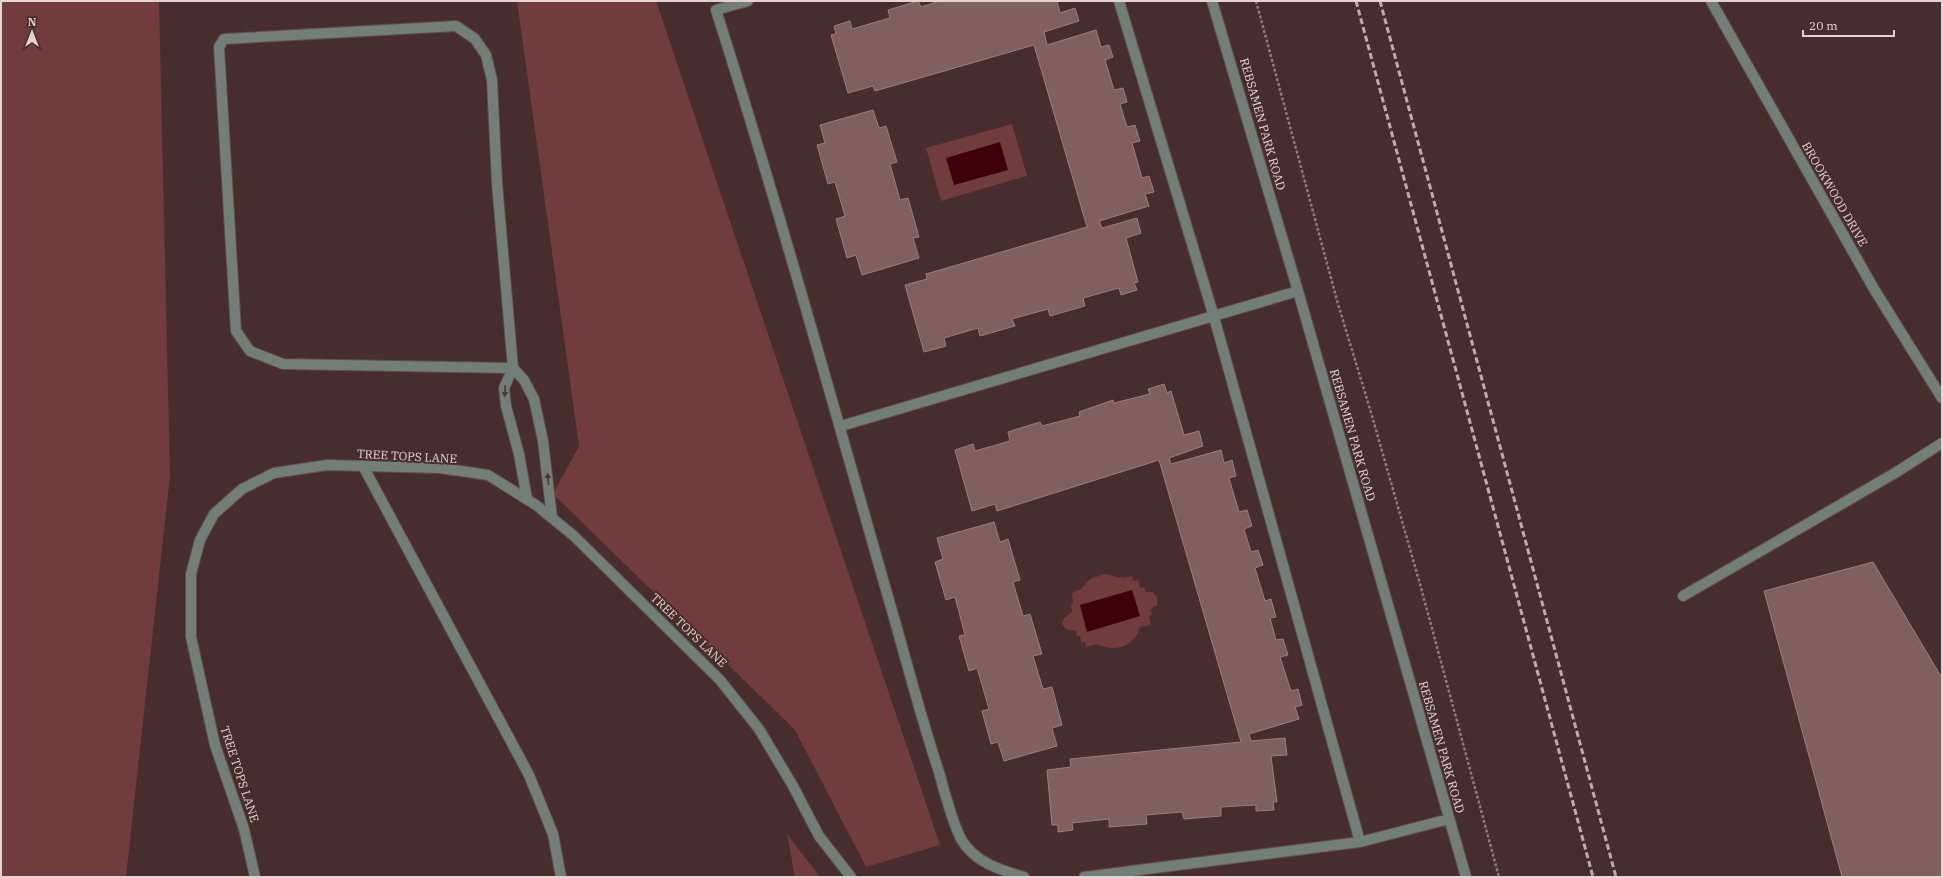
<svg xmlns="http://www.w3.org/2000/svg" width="1943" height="878" font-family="'IBM Plex Serif',serif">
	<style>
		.green { fill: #703c3d }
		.water { fill: #3e000a }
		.building { fill: #7e605f; stroke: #9d7d7d }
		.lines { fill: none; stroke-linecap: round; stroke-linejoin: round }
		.minor-casing { stroke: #634b4b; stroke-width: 12 }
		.path { stroke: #907a7a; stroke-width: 2.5; stroke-dasharray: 3 2; stroke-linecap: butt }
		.minor { stroke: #727e78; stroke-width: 10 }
		.rail { stroke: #bfabab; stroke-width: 3; stroke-dasharray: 6 3; stroke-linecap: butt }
		.oneway { fill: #4b3534 }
		.labels { text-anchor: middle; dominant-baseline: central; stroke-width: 4; stroke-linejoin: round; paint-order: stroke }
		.street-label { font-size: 12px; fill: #e5d3d3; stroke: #472d2d }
	</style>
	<rect width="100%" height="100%" fill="#472d2d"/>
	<path class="green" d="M1 1H159L170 476 126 877H1Z
		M517 1H656L940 845 866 867 795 730 553 494 579 446Z
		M1012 124 1027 176 941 201 926 148Z
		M1105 574 1123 578 1132 576 1134 581 1138 580 1140 588 1144 587 1146 592H1153L1157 597V605L1150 610 1152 615 1149 616 1151 625 1140 627C1135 647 1114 653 1097 644L1086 647 1085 642H1081L1080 636H1077L1076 631 1066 629 1062 624 1064 618 1072 612 1071 605 1073 603 1072 593 1081 589 1090 579Z
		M787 834 820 877H795Z"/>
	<path class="water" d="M1000 142 1008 170 954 185 946 158Z
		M1132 590 1140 616 1087 632 1080 605Z"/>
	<path class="building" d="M918 1 921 7 940 1H1057L1060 13 1075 8 1079 21 1044 32 1047 45 1096 30 1101 47 1109 45 1113 57 1105 60 1114 90 1123 88 1127 102 1120 104 1127 127 1135 125 1140 141 1132 143 1142 178 1149 176 1154 192 1145 194 1149 206 1099 221 1102 228 1137 218 1141 233 1126 238 1138 282 1134 283 1137 290 1121 295 1119 288 1083 298 1085 306 1050 316 1048 309 1012 319 1015 326 980 336 978 328 944 338 946 346 924 352 905 285 927 279 926 274 1087 227 1034 45 875 91 873 86 848 93 831 35 836 34 834 26 850 21 852 29 890 18 888 10Z
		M873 110 879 128 886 126 897 162 890 164 900 200 908 198 919 237 913 238 919 258 862 275 856 255 847 258 836 219 845 216 835 182 828 184 817 145 825 143 820 125Z
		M1164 384 1167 393 1171 391 1184 435 1199 431 1203 446 1169 458 1171 464 1221 450 1224 463 1232 460 1236 476 1229 478 1239 512 1247 510 1252 526 1244 529 1251 552 1258 550 1263 565 1255 568 1265 601 1271 599 1276 617 1270 618 1276 640 1283 639 1288 655 1280 657 1291 691 1298 689 1302 705 1295 707 1299 719 1249 734 1251 741 1285 738 1287 755 1271 756 1277 802H1273L1274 810 1256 811V805L1221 807V816L1184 819 1182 812 1146 815 1147 824 1109 827V819L1072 823 1073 830 1058 832V825H1052L1047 770 1071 767 1070 759 1241 742 1159 460 997 511 995 504 972 511 955 450 973 444 975 451 1010 441 1008 432 1040 422 1042 426 1080 416 1079 412 1113 400 1114 403 1150 394 1148 389Z
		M994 522 1000 542 1008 539 1020 580 1013 582 1023 616 1030 614 1042 654 1033 656 1043 689 1052 687 1062 725 1052 728 1057 746 1004 761 998 742 991 744 982 711 989 709 977 668 969 671 959 636 965 635 955 597 946 600 935 562 943 559 937 538Z
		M1873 562 1942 678V877H1842L1764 591Z"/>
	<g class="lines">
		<g class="minor-casing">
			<path id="minor" d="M748 1 716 10C777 202 831 397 886 590 904 651 919 712 939 772 945 793 951 819 961 839 974 862 1000 870 1024 877
				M1119 1 1214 317 1360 842
				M1212 1 1298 291 1466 877
				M1711 1 1874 289 1942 398
				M456 26 475 39 486 55 492 80 497 183 513 368 283 364 250 351 236 331 219 47 224 39Z
				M841 426 1298 291
				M363 466 529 775 553 834 561 877
				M527 499 519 454 506 406 504 388 513 368 524 380 534 399 543 441 552 518
				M1683 596 1895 473 1942 443
				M255 877 244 829 215 745 191 637V574L200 540 214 514 242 489 274 473 327 465 440 468 488 475 536 505 574 536 720 680 759 729 793 786 819 836 851 877
				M1084 877 1360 842 1449 819"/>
		</g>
		<path class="path" d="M1256 1 1338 304 1370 409 1420 584 1499 877"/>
		<use href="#minor" class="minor"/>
		<path class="rail" d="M1356 1 1593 877
			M1380 1 1616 877"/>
	</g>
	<defs><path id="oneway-solid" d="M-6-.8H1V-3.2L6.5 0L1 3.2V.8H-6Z"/></defs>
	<g class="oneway">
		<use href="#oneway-solid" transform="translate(505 391) rotate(93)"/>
		<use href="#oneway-solid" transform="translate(548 479) rotate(-96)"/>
	</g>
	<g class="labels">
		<g class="street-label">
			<text transform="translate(1263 124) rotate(74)">REBSAMEN PARK ROAD</text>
			<text transform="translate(1835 194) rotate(60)">BROOKWOOD DRIVE</text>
			<text transform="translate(1353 435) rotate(74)">REBSAMEN PARK ROAD</text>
			<text transform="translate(407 456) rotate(3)">TREE TOPS LANE</text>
			<text transform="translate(689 630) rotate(44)">TREE TOPS LANE</text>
			<text transform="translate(1442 747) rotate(74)">REBSAMEN PARK ROAD</text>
			<text transform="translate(240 774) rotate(72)">TREE TOPS LANE</text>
		</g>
	</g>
	<rect width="1943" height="878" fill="none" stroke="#e5d3d3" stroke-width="4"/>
	<g transform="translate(32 32)" stroke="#472d2d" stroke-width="3" paint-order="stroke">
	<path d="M0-3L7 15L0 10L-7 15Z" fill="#e5d3d3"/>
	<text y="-6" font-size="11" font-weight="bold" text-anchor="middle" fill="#e5d3d3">N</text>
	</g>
	<path d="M1803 30v6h91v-6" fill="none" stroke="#e5d3d3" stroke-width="2"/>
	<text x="1809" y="30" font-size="12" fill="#e5d3d3" stroke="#472d2d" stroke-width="3" paint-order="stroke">20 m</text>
</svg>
